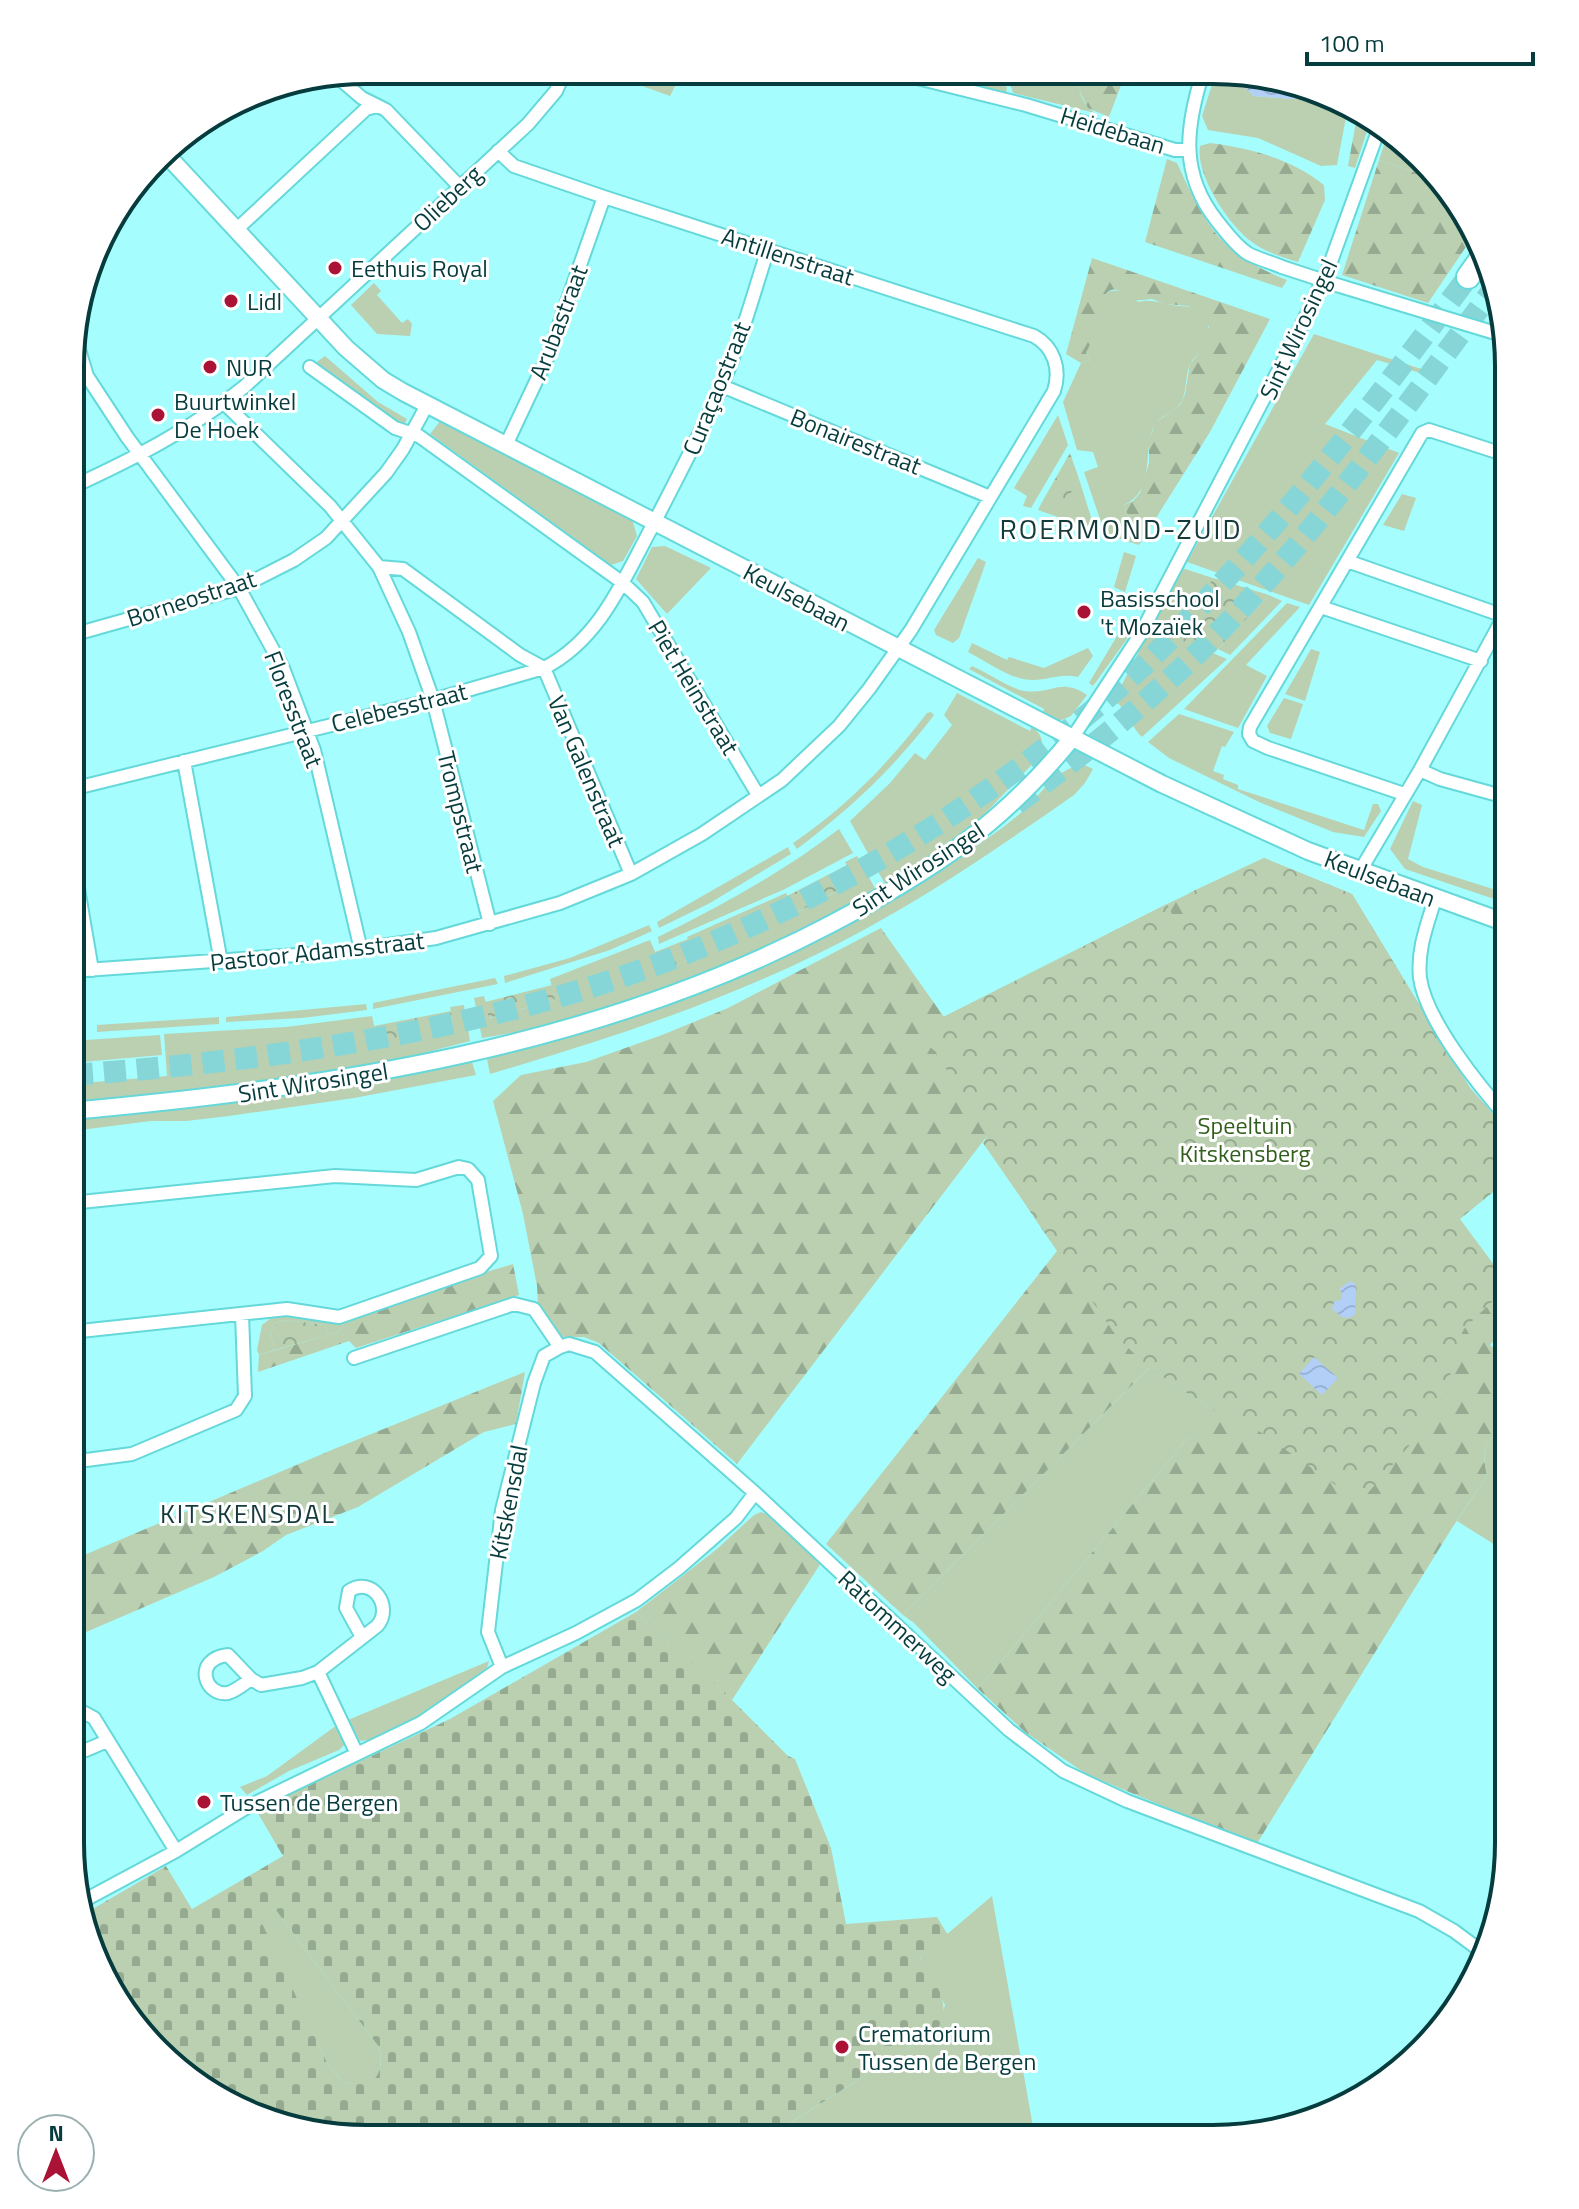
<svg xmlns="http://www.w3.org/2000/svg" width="1579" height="2209" font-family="'Titillium Web',sans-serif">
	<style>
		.grass { fill: #bad0b1 }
		.forest { fill: url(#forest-firs) }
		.cemetery { fill: url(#cemetery-stones); fill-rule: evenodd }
		.park { fill: url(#park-crowns) }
		.water { fill: url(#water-waves) }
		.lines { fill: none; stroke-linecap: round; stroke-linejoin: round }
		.motorway-tunnel { stroke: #86d6d7; stroke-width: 22; stroke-dasharray: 22 11; stroke-linecap: butt }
		.minor-casing { stroke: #65d8da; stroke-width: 16 }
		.tertiary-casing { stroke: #65d8da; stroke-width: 20 }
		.motorway-casing { stroke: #65d8da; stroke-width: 26 }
		.minor { stroke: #fff; stroke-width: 12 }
		.tertiary { stroke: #fff; stroke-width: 16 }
		.motorway { stroke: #fff; stroke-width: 22 }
		.minor-bridge-casing { stroke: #65d8da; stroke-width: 16; stroke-linecap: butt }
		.minor-bridge { stroke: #fff; stroke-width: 12 }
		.poi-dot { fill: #aa1335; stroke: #fff; stroke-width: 3 }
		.labels { text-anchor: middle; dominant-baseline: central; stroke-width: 6; stroke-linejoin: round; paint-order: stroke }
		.street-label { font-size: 24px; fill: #063c3d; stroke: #fff }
		.poi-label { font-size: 24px; fill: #063c3d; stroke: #fff; text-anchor: start }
		.park-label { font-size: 24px; fill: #325f1c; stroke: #fff }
		.neighbourhood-label { font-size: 26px; letter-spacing: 2px; fill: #153a3b; stroke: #fff }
		.quarter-label { font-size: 28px; letter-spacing: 2px; fill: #153a3b; stroke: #fff }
		.rim { fill: none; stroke: #063c3d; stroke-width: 4 }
	</style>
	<defs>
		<pattern id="forest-firs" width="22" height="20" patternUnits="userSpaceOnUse" patternTransform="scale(2)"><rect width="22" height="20" fill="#bad0b1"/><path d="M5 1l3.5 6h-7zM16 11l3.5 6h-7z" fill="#95aa91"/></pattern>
		<pattern id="cemetery-stones" width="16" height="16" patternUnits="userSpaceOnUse" patternTransform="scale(2)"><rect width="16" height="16" fill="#bad0b1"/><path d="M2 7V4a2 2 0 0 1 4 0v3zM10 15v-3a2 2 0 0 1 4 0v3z" fill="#95aa91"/></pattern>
		<pattern id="park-crowns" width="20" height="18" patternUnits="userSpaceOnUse" patternTransform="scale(2)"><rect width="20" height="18" fill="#bad0b1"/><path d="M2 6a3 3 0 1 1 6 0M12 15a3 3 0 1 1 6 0" fill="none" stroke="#95aa91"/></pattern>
		<pattern id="water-waves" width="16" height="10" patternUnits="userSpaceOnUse" patternTransform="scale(2)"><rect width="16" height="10" fill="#b2cff7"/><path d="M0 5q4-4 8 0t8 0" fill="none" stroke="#98b3d5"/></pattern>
	</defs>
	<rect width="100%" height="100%" fill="#a6fdfe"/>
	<path class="grass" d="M600 71H683L670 96Z
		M986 72H1076C1078 88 1081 104 1095 113L1013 93C1010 78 999 76 986 72Z
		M1216 72 1230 73 1254 96 1292 99 1309 96 1347 112 1337 165 1321 166 1258 138 1208 130 1202 116Z
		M1389 129 1393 131 1427 173 1420 174 1379 160Z
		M374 283 381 291 377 295 402 323 408 319 412 324 410 336 377 334 351 305Z
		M1122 290 1138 302C1155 298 1163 305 1180 306 1186 307 1192 305 1198 310 1206 317 1213 333 1208 343 1203 352 1192 357 1189 367 1185 379 1187 393 1180 404 1173 413 1158 416 1153 428 1143 454 1155 491 1124 505L1139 545 1105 534 1084 472 1098 467 1093 452 1077 450 1063 402 1081 363 1090 360 1086 353 1104 296 1110 291Z
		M1314 334 1440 375 1437 378 1377 360 1325 424 1399 453 1309 605 1187 562Z
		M325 356 378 402 407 419 404 425H398L314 364Z
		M1058 415 1068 445 1031 508 1023 506 1027 496 1014 488Z
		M441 420 632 519 637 536 623 561 611 565 430 434Z
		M1079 479 1095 530 1038 510 1042 502 1062 507Z
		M1402 494 1416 498 1404 531 1383 525Z
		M665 546 711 568 667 614 636 579 652 547Z
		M1124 552 1136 556 1125 592 1114 587Z
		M978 558 986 562 959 638 953 643 936 635 934 630Z
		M1182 568 1213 578 1179 639 1227 659 1142 737C1128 723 1131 714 1114 700Z
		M1269 595 1282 601 1230 655 1218 649Z
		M1287 603 1300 607 1246 665 1267 676 1238 728 1184 709Z
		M1123 626 1128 629 1127 639 1093 686 1089 683Z
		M972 643 1007 660 1009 657 1044 668 1088 648 1093 656 1078 677C1061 673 1049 680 1033 680 1010 680 988 662 968 652Z
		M1311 649 1320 652 1305 701 1285 694Z
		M972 666C986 672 1011 689 1025 691 1052 695 1060 677 1087 695L1071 716 1059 721 1042 715 1044 709 969 669Z
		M957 693 1030 731 1032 726C1042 735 1044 741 1041 755L977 822 947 847 885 884 850 821 890 783 915 753 925 760 952 725 944 715Z
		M1284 698 1303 704 1291 739 1270 733 1267 726Z
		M931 712 934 715C894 768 850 809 797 849L793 843C846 807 888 764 927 713Z
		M1179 714 1234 732 1225 747 1222 746 1213 771 1224 775 1223 779 1238 785V789L1364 830 1373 804H1378L1381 811 1364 837 1333 832 1259 802 1169 758 1148 742Z
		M1084 765 1093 769 1085 783 1074 795C1012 838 951 881 885 918 762 989 626 1034 490 1074L487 1059C534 1046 581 1035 627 1019 745 980 862 925 964 854 984 841 1005 827 1023 811 1043 793 1055 768 1084 765Z
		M1413 801 1422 805 1408 859 1423 867 1509 894V904L1405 869 1390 849Z
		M839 829 853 853 785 889 659 944 658 937C721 906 783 872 839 829Z
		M788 847 791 854 710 903 659 928 657 922Z
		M857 856 876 890C752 958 622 1017 482 1038L474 998 484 996 490 1018 555 1000 550 979 650 940 663 970 695 957 687 937 786 893 796 913 854 882 845 862Z
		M649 925 652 931 610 950 505 983 504 976 570 958Z
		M495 978 498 984 373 1009V1003Z
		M366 1004 367 1010 302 1018 226 1022V1017Z
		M464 1005 470 1041 378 1065 263 1084 71 1102V1084L167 1076 164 1034 286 1027 372 1016 377 1040 453 1026 450 1007Z
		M219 1017V1024L97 1032V1025Z
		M160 1035 162 1055 71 1063V1041Z
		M472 1062 476 1075 354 1098 229 1116 186 1121H151L72 1131V1124L78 1117 196 1106 351 1086Z
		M290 1316 346 1322 338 1332 328 1335 325 1325 284 1320 279 1322 270 1333 275 1350 259 1355 257 1350 262 1325 271 1318Z
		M1149 1368 1219 1414 1187 1439 978 1689 914 1623 903 1615Z
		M1509 1427 1508 1553 1457 1521 1487 1476C1481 1448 1483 1440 1509 1427Z
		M489 1661 487 1668 421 1715 369 1740 360 1741 348 1720Z
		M337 1725 346 1743 339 1750 289 1771 247 1795 240 1787 267 1776Z
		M992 1896 1035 2138H787L786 2128 790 2123 937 2030 945 2005 920 1957Z
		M275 1909 379 2047C382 2061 382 2070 373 2082L345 2084 328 2065 259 1919Z"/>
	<path class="forest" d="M921 72H965L1007 87 1006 94Z
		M1076 72H1126L1109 117 1088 108 1079 90Z
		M1357 116 1370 122 1355 168 1348 166Z
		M1210 143C1250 148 1292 159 1324 185L1325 200 1298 262C1282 257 1265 252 1252 242 1229 226 1195 174 1200 146Z
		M1167 159 1177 163C1206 226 1219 253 1287 280L1282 288 1145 242Z
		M1379 160 1420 174 1427 173 1476 232 1428 303 1342 275Z
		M1092 258 1270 319 1210 432 1139 545 1124 505 1133 501 1140 493 1149 463V441L1155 423 1180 405 1185 394 1190 364 1208 343 1209 327 1198 310 1189 306 1165 304 1152 299 1132 301C1127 290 1109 283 1104 298 1102 304 1103 312 1101 318 1098 330 1091 342 1086 353L1090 360 1081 363 1066 354Z
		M1264 858 1352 894 1470 1088 1509 1132 1465 1196 1427 1364 1509 1283V1324L1490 1345 1509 1361V1427C1483 1440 1481 1448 1487 1476L1452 1528 1256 1845 1086 1774 1025 1732 978 1689 1187 1439 1218 1413 1149 1368 903 1615 826 1544 1057 1251 1027 1207 1079 1172 987 1136 737 1464 599 1343 584 1337H561L538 1304 537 1286 523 1214 493 1101 521 1075 586 1062 662 1035 728 1008 881 928 944 1017 1167 904Z
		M513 1264 519 1295 356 1348 349 1341 258 1372 259 1355 338 1332 346 1322 433 1288Z
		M525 1372 516 1424 484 1432 358 1507 286 1535 263 1551 214 1577 70 1639V1561L334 1449Z
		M761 1512 769 1515 821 1563 732 1700 636 1612 717 1549 754 1515Z"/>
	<path class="cemetery" d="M636 1612 724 1692 788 1756 795 1759 831 1848 846 1924 937 1917 948 1935 920 1957C934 1984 954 2002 937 2030L766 2138 328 2137 201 2089 143 2038 100 1973 86 1913 166 1866 192 1909 283 1856 256 1810 450 1719ZM275 1909 379 2047C382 2061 382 2070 373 2081L345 2084 328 2065 260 1919Z"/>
	<path class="park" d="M1070 453 1079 479 1062 508 1042 502Z
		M1213 578 1269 595 1214 653 1178 639Z
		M1264 858 1352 894 1470 1088 1509 1132V1179L1460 1219 1509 1285 1464 1329 1456 1345 1444 1406 1360 1502 1226 1408 1219 1414 1149 1368 1117 1337 983 1143 990 1131 928 1043 943 1017 1167 904 1179 928 1200 917 1189 893Z
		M847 865 855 881 796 913 787 896Z
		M688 939 695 957 663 970 655 952Z
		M552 985 555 1000 489 1018 485 1002Z
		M451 1011 453 1026 378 1041 374 1026Z
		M285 1320 325 1325 328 1335 275 1350 270 1333 279 1322Z"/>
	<path class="water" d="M1230 73H1252L1309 96 1292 99 1254 96Z
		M1350 1281 1356 1285 1355 1314 1349 1318 1342 1317 1332 1309 1334 1302 1342 1299V1293L1339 1289Z
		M1314 1357 1338 1378 1322 1395 1299 1374Z"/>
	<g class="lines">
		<path class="motorway-tunnel" d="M1016 804C1086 753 1153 698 1215 636 1318 531 1404 409 1492 291
			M71 1075C223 1064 374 1045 521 1007 751 948 969 826 1144 665 1166 644 1187 621 1208 598 1303 498 1385 388 1468 277"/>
		<g class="minor-casing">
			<path id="minor" d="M893 72 1026 105 1175 150H1189
				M1203 72C1186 126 1179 173 1217 221 1226 232 1235 245 1247 253 1257 259 1271 262 1282 267
				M335 75 362 98 386 110 459 186
				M236 230 366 109 377 106
				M1340 286 1502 335
				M73 330 87 376 127 437 239 588 283 668 314 750 361 950
				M310 367 395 428 419 436 623 583 643 602 758 795
				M722 386 990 497
				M224 403 330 506 379 567 409 632 433 700 490 924
				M506 445 548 356 604 197
				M72 487C133 459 192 429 244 387L528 124 556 91 565 71
				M1347 561 1504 616
				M379 567 403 569 520 655 544 668 631 874
				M1321 607 1481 661
				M72 635 239 588 294 560 326 538 386 473 403 449 427 405
				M1073 737 1140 635 1297 335 1329 267 1380 126
				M184 761 221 962
				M1420 770 1440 779 1509 798
				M72 789 433 700 544 668C601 639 624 578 653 525 676 480 700 435 721 388 740 344 753 295 768 249
				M1404 794 1268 748 1253 741 1249 734 1250 727 1422 433 1429 430 1509 456
				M72 853 92 970
				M1360 871 1420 770 1509 607
				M1435 899C1427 925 1417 950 1420 978 1426 1021 1480 1087 1509 1120
				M71 971 340 952 436 938 560 903 631 874 702 834 782 780 839 726 869 689 911 630 1054 391C1061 369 1054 347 1034 336L604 197 514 166 498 151
				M71 1332 287 1309 339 1317 480 1268 491 1256 478 1180 468 1169 459 1167 416 1180 335 1176 71 1203
				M71 1345 79 1461
				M354 1358 514 1304 534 1309 560 1347 569 1344 595 1352 755 1493 1009 1730 1063 1771 1127 1801 1419 1911 1454 1931 1485 1954
				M71 1462 132 1454 236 1410 245 1396 242 1314
				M502 1667 488 1632 502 1510 534 1383 544 1356 560 1347
				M318 1672 357 1754
				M251 1679 228 1655C192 1659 205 1697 228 1693 236 1691 245 1683 251 1679L261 1685 302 1678 318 1672 377 1626C394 1607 372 1575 349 1591L346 1608 362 1637
				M70 1714 81 1711 94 1718 176 1851
				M70 1745 86 1750 107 1741
				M83 1901 176 1851 249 1806 421 1723 502 1667 576 1633 637 1600 679 1568 736 1518 755 1493"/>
		</g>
		<g class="tertiary-casing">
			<path id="tertiary" d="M164 152 346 348 383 380 403 392 1162 784 1308 851 1509 924
				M71 1111C333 1087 596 1048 831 924 930 872 1001 826 1073 737"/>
		</g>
		<g class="motorway-casing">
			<path id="motorway" d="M1468 277 1483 256"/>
		</g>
		<use href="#minor" class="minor"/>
		<use href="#tertiary" class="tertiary"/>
		<use href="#motorway" class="motorway"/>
		<g class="minor-bridge-casing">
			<path id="minor-bridge" d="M1282 267 1340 286"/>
		</g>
		<use href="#minor-bridge" class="minor-bridge"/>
	</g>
	<g class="poi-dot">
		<circle cx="335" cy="268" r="8"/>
		<circle cx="231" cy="301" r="8"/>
		<circle cx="210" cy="367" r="8"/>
		<circle cx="158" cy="415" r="8"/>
		<circle cx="1084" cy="612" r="8"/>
		<circle cx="204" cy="1802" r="8"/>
		<circle cx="842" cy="2047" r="8"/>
	</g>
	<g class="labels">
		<g class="street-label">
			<text transform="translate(1113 130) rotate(17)">Heidebaan</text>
			<text transform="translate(447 198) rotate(-43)">Olieberg</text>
			<text transform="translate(788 256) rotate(18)">Antillenstraat</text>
			<text transform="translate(558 322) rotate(-69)">Arubastraat</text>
			<text transform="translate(1298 329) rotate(-65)">Sint Wirosingel</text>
			<text transform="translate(716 388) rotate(-68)">Curaçaostraat</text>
			<text transform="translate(856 441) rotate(22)">Bonairestraat</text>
			<text transform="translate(797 597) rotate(28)">Keulsebaan</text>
			<text transform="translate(191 598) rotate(-18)">Borneostraat</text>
			<text transform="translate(694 687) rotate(59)">Piet Heinstraat</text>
			<text transform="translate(399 707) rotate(-14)">Celebesstraat</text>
			<text transform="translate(294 709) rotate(69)">Floresstraat</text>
			<text transform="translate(587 771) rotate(67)">Van Galenstraat</text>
			<text transform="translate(461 812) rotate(76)">Trompstraat</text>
			<text transform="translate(918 869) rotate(-33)">Sint Wirosingel</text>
			<text transform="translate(1380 878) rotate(21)">Keulsebaan</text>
			<text transform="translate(317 951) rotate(-6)">Pastoor Adamsstraat</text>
			<text transform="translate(313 1082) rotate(-9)">Sint Wirosingel</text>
			<text transform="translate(508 1502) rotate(-79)">Kitskensdal</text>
			<text transform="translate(898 1626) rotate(43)">Ratommerweg</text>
		</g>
		<g class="poi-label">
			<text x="351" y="268">Eethuis Royal</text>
			<text x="247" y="301">Lidl</text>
			<text x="226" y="367">NUR</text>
			<text x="174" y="401">Buurtwinkel<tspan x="174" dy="28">De Hoek</tspan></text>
			<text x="1100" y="598">Basisschool<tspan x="1100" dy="28">'t Mozaïek</tspan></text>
			<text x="220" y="1802">Tussen de Bergen</text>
			<text x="858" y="2033">Crematorium<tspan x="858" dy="28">Tussen de Bergen</tspan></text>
		</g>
		<g class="park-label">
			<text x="1245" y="1125">Speeltuin<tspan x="1245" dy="28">Kitskensberg</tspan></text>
		</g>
		<g class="neighbourhood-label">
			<text x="248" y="1513">KITSKENSDAL</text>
		</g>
		<g class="quarter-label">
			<text x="1121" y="528">ROERMOND-ZUID</text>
		</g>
	</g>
	<path d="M0 0H1579V2209H0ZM366 84H1213A282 282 0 0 1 1495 366V1843A282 282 0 0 1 1213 2125H366A282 282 0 0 1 84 1843V366A282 282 0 0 1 366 84Z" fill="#fff" fill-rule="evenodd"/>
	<path class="rim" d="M366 84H1213A282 282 0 0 1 1495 366V1843A282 282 0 0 1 1213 2125H366A282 282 0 0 1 84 1843V366A282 282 0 0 1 366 84Z"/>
	<g transform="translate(56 2153)"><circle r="38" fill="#ffffff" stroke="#9bb1b1" stroke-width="2"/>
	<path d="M0-6L14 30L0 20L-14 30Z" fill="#aa1335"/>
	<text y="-12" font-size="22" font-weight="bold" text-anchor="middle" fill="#063c3d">N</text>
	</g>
	<path d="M1307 52v12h226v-12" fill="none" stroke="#063c3d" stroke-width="4"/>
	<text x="1319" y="52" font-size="24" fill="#063c3d" stroke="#ffffff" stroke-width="6" paint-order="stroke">100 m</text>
</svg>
